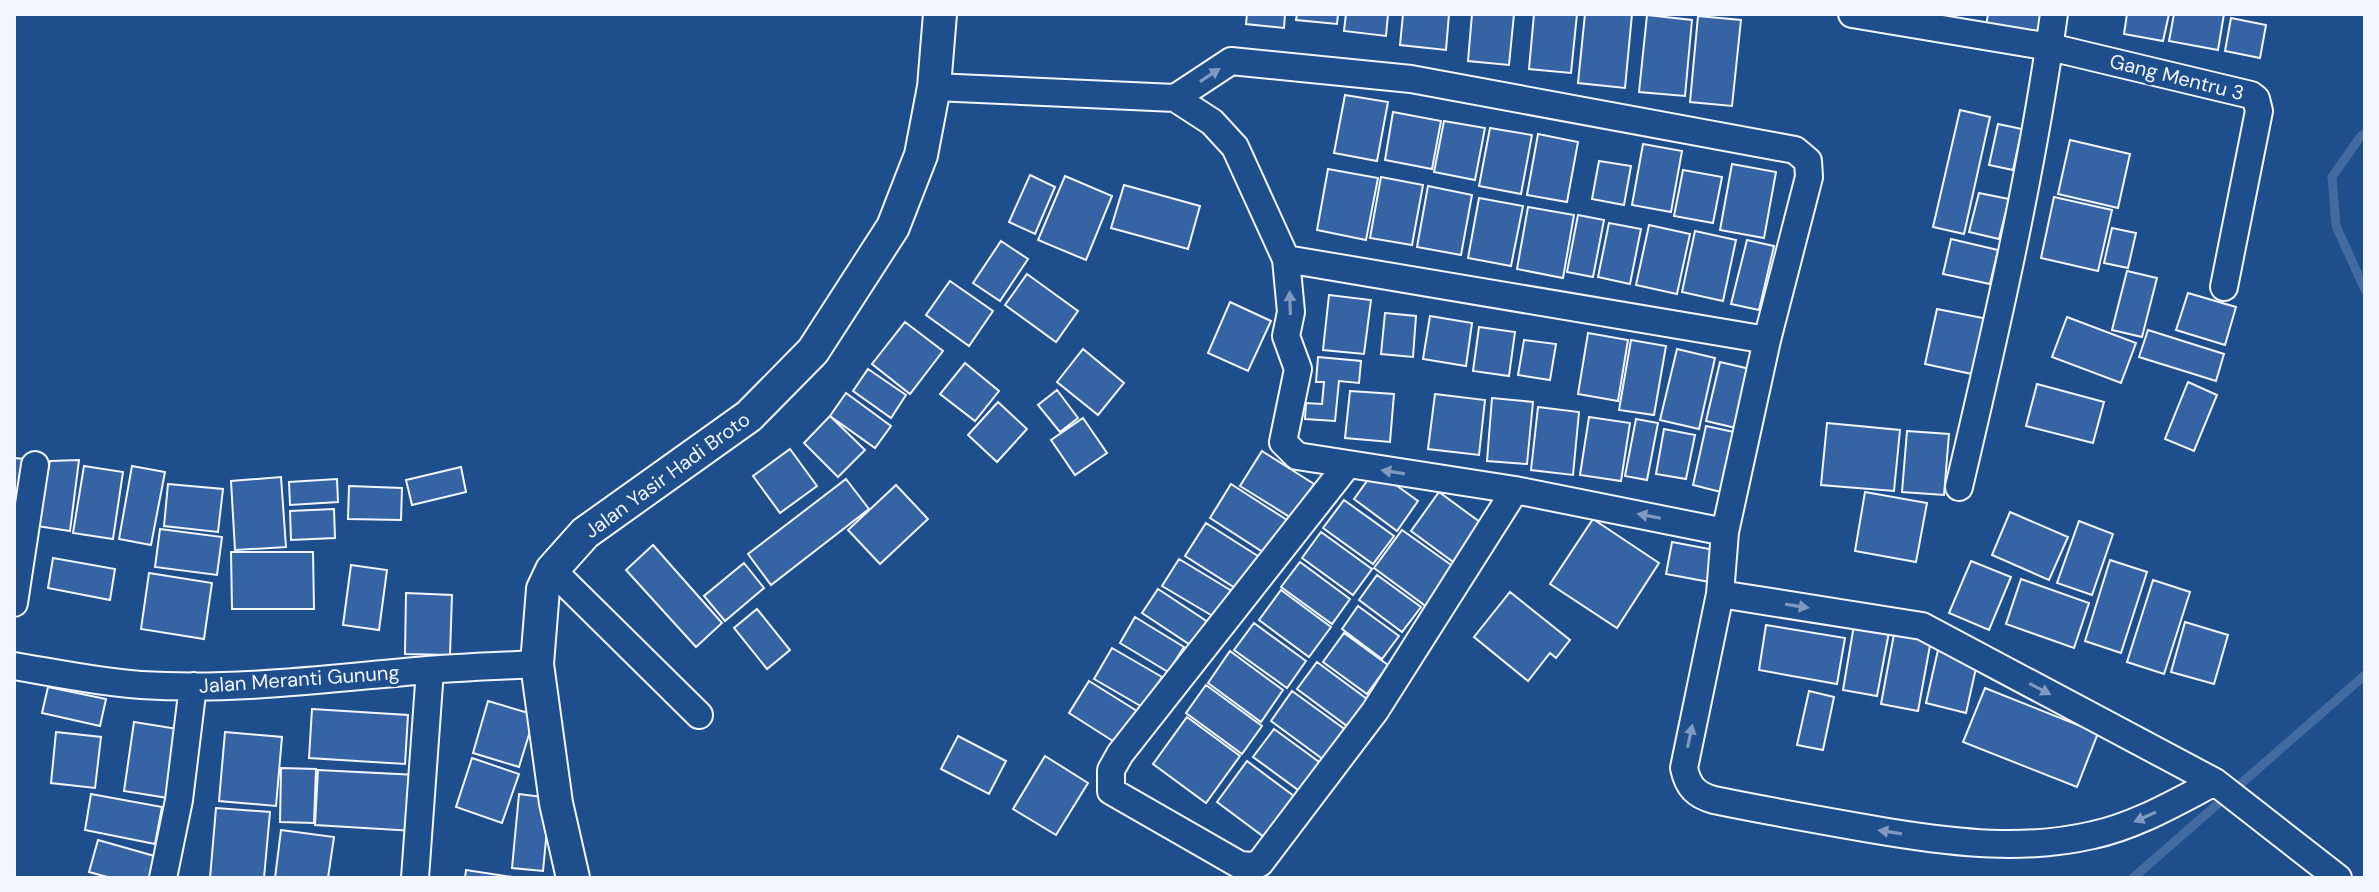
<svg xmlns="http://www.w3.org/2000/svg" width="2379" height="892" font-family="'DM Sans',sans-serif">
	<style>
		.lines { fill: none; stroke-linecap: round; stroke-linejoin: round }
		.stream { stroke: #446ba0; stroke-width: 9 }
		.building { fill: #3563a3; stroke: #f2f6ff; stroke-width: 2 }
		.minor-casing { stroke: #f2f6ff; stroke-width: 30 }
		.tertiary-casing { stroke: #f2f6ff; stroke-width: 36 }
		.minor { stroke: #1f4e8c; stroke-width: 26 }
		.tertiary { stroke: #1f4e8c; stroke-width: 32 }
		.oneway { fill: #7e9ac0 }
		.labels { text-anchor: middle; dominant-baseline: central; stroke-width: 6; stroke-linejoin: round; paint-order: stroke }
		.street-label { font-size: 20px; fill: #f2f6ff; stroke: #1f4e8c }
	</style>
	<rect width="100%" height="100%" fill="#1f4e8c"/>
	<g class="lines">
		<path class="stream" d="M2365 134 2361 136 2332 177 2336 226 2365 290
			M2133 878 2365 675"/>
	</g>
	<path class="building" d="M1247 14H1285L1284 28 1246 24Z
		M1297 14H1338L1337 24 1296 20Z
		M1346 14H1388L1386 36 1344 31Z
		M1403 14H1449L1446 50 1400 45Z
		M1472 14H1514L1509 65 1468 61Z
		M1534 14H1577L1571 73 1529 69Z
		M1585 14H1632L1625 88 1578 83Z
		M1988 14H2051L2049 33 1986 26Z
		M2127 14H2169L2163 41 2124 34Z
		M2174 14H2224L2218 50 2169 41Z
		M1647 15 1692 20 1685 96 1639 92Z
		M1698 16 1741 20 1732 106 1690 102Z
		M2231 18 2266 25 2260 58 2225 51Z
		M1345 95 1388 102 1377 161 1334 153Z
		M1960 110 1990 117 1964 234 1933 227Z
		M1393 112 1441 121 1432 169 1385 160Z
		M1444 121 1485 128 1475 180 1434 172Z
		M1998 124 2022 129 2013 170 1989 165Z
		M1490 128 1532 135 1521 194 1479 186Z
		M1538 134 1578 142 1567 202 1527 195Z
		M2070 140 2130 154 2118 208 2058 194Z
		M1643 144 1682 151 1671 212 1632 205Z
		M1599 161 1631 166 1624 205 1592 199Z
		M1732 164 1776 172 1764 238 1720 230Z
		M1328 169 1378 178 1366 240 1317 230Z
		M1683 170 1722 177 1713 223 1674 216Z
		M1030 175 1055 187 1035 234 1009 222Z
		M1065 176 1112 196 1086 260 1038 240Z
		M1381 177 1423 185 1412 245 1370 238Z
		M1124 185 1200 206 1188 249 1111 228Z
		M1428 186 1472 195 1461 255 1417 247Z
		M1979 193 2009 199 1999 239 1969 232Z
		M2054 197 2112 210 2098 271 2041 258Z
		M1479 198 1523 206 1511 266 1468 258Z
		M1528 207 1574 215 1563 278 1517 269Z
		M1578 215 1604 220 1593 277 1567 272Z
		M1609 223 1641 229 1630 284 1598 277Z
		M1649 225 1690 234 1677 294 1636 285Z
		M2112 228 2136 233 2128 268 2104 263Z
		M1695 231 1736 240 1723 301 1682 292Z
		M1951 239 1998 250 1990 284 1943 274Z
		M1747 240 1774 246 1759 310 1731 304Z
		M1001 241 1028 259 1000 301 973 283Z
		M2127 271 2157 278 2142 337 2112 330Z
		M1027 274 1078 311 1056 342 1005 305Z
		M950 281 993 311 969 346 926 315Z
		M2188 293 2236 307 2225 345 2176 330Z
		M1329 295 1371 300 1364 354 1323 350Z
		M1230 302 1271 321 1248 371 1208 353Z
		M1937 309 1993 320 1981 376 1925 364Z
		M1385 313 1416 316 1413 357 1381 354Z
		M1430 316 1472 323 1466 366 1423 359Z
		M2067 317 2136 343 2121 383 2052 357Z
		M905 322 943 351 910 394 872 364Z
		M1479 327 1515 332 1509 376 1473 371Z
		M2148 330 2224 354 2216 381 2139 357Z
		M1588 333 1628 340 1618 401 1578 394Z
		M1524 340 1556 344 1550 380 1518 375Z
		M1631 340 1666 346 1654 415 1619 410Z
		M1083 349 1124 383 1098 415 1057 382Z
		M1677 349 1715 358 1699 429 1660 420Z
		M1318 357 1361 361 1359 383 1339 381 1335 421 1305 419 1306 403 1322 404 1324 382H1316Z
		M1720 362 1750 369 1736 428 1706 421Z
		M965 363 999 391 975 421 940 394Z
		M868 369 906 395 891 418 853 391Z
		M2188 382 2217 395 2194 451 2165 439Z
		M2037 384 2104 402 2093 443 2026 426Z
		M1057 390 1078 418 1060 432 1038 405Z
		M1350 391 1394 394 1390 442 1345 438Z
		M846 393 891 426 875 448 830 416Z
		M1435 394 1485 400 1479 455 1428 449Z
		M1492 398 1533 402 1527 464 1487 461Z
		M998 402 1027 429 997 462 968 435Z
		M1538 407 1579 412 1573 475 1531 470Z
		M830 416 865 450 838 477 804 443Z
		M1589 417 1630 423 1621 481 1580 475Z
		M1083 418 1107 453 1075 475 1051 440Z
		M1636 419 1658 423 1647 480 1625 476Z
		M1827 423 1900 430 1894 491 1821 485Z
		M1706 426 1734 432 1721 492 1693 485Z
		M1664 429 1695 435 1686 479 1656 474Z
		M1907 431 1949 434 1944 495 1902 492Z
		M790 449 817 486 780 513 753 476Z
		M1262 451 1314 484 1293 519 1240 486Z
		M14 458 25 459 14 518Z
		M79 460 70 531 37 526 50 461Z
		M84 466 123 472 113 539 73 533Z
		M132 466 165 472 151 545 119 539Z
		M461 467 466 492 412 505 406 480Z
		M1375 470 1418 501 1397 531 1354 499Z
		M281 477 286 547 235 550 231 481Z
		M337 479 338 502 290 505 289 482Z
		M846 479 869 509 771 585 748 554Z
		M168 484 223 489 218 532 164 526Z
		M1231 484 1287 520 1266 554 1210 518Z
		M896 485 928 519 880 564 848 530Z
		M349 486 402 488 401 520 348 519Z
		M1439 492 1484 525 1456 564 1411 531Z
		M1865 492 1927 503 1916 562 1855 551Z
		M1344 500 1394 536 1373 564 1323 528Z
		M334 509 335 538 291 540 290 511Z
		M2010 512 2068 537 2049 580 1992 555Z
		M1593 519 1659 563 1617 628 1550 584Z
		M2079 521 2113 534 2092 595 2057 583Z
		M1206 523 1261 558 1240 591 1185 556Z
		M160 529 222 537 217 575 155 567Z
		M1402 530 1454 567 1427 607 1374 568Z
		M1321 532 1372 569 1353 595 1302 558Z
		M1672 542 1720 551 1715 583 1666 574Z
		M653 545 722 623 696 647 626 570Z
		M231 552H313L314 609H232Z
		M53 558 115 569 110 600 48 588Z
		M1179 559 1232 591 1216 618 1162 586Z
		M2110 560 2147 572 2121 653 2085 641Z
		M1971 561 2011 577 1989 630 1949 613Z
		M1300 562 1350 599 1332 624 1281 587Z
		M744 563 764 588 725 621 704 596Z
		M351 565 387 570 379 630 343 625Z
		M149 573 212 583 204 639 141 629Z
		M1377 575 1421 607 1402 632 1359 600Z
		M2021 579 2089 603 2074 648 2006 624Z
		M2153 580 2190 592 2164 674 2127 662Z
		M1158 589 1208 622 1192 646 1142 613Z
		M1281 590 1331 627 1309 657 1259 620Z
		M1510 592 1570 640 1556 658 1550 653 1528 681 1474 637Z
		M406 593 452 595 450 655 405 654Z
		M1358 606 1399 636 1382 659 1342 629Z
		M757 609 790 650 767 669 734 628Z
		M1135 617 1184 647 1168 672 1120 643Z
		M2185 622 2228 635 2214 684 2171 672Z
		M1254 623 1306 661 1287 688 1234 650Z
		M1766 625 1845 638 1837 684 1759 670Z
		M1854 625 1889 632 1877 696 1843 690Z
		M1344 633 1388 665 1367 694 1323 662Z
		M1894 634 1931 640 1918 711 1881 704Z
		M1112 648 1162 677 1144 708 1094 679Z
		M1938 650 1978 659 1966 713 1926 703Z
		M1230 651 1283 690 1261 722 1208 683Z
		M1317 662 1367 699 1347 726 1297 689Z
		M1089 681 1137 711 1116 743 1069 713Z
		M1206 685 1262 726 1242 754 1186 713Z
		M48 687 106 699 100 726 42 713Z
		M1985 688 2098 733 2077 787 1963 742Z
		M1292 691 1350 733 1328 763 1271 721Z
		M1809 691 1834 697 1823 750 1797 745Z
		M488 701 535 715 519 767 473 753Z
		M312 709 408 715 405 764 309 758Z
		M1187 717 1240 756 1206 803 1153 764Z
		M134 722 178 729 168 798 124 791Z
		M1274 729 1322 764 1301 792 1253 757Z
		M56 732 101 737 95 788 51 783Z
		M225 732 282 737 276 806 219 801Z
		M958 736 1006 761 989 794 941 769Z
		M1045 756 1088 783 1056 835 1013 809Z
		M472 758 519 774 502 823 456 807Z
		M1247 761 1302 802 1272 843 1217 802Z
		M281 768 316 769 314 823 280 822Z
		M318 770 417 775 414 831 315 825Z
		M91 794 162 807 155 844 85 830Z
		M519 794 550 798 543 871 512 868Z
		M216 808 270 812 264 878H210Z
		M281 830 334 837 328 878H275Z
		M98 840 158 857 152 878H111L89 872Z
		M466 870 519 878H465Z"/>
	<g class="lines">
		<g class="minor-casing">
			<path id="minor" d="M1852 14 2050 47 2251 95 2256 99 2259 111 2224 287
				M934 87 1175 98
				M1286 259 1767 340
				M1348 464 1120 754 1111 770V791L1240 865 1253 866 1260 863 1375 711 1515 490
				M1959 487C1996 330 2032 173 2054 14
				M1725 532 1515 490 1297 456 1283 442 1298 369 1286 336 1291 312 1286 259 1235 147 1212 122 1175 98 1231 61 1411 79 1795 150 1808 161 1809 177 1767 340 1725 532 1720 594 1684 768C1688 787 1696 795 1714 800 1772 812 1830 822 1888 832 1956 843 2025 851 2093 835 2136 826 2176 802 2215 782
				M552 570 699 715
				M1720 594 1922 626 2215 782 2338 878
				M14 603 35 465
				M14 666C56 673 98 682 141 685 237 691 332 678 427 670 463 667 500 666 537 664
				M163 878 179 800 193 686
				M415 878 430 670"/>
		</g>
		<g class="tertiary-casing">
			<path id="tertiary" d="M573 878 556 803 537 664 543 589 552 570 585 533 749 416 813 351 893 227 921 155 934 87 940 14"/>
		</g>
		<use href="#minor" class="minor"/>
		<use href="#tertiary" class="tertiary"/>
	</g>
	<defs><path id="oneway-solid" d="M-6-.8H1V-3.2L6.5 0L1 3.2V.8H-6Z" transform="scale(2)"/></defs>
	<g class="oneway">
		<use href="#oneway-solid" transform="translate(1210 75) rotate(-33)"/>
		<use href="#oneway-solid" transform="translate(1290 303) rotate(-92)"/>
		<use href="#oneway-solid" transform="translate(1393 472) rotate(-171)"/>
		<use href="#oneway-solid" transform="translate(1649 516) rotate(-169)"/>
		<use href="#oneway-solid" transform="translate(1797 606) rotate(9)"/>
		<use href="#oneway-solid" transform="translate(2040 689) rotate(28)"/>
		<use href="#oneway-solid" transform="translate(1690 736) rotate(-78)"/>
		<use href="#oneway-solid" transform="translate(2145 817) rotate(156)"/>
		<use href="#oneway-solid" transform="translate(1890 832) rotate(-171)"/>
	</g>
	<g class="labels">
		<g class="street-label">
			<text transform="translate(2177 77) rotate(14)">Gang Mentru 3</text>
			<text transform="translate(667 475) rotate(-36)">Jalan Yasir Hadi Broto</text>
			<text transform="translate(299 679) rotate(-4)">Jalan Meranti Gunung</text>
		</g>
	</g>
	<rect width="2379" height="892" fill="none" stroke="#f2f6ff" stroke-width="32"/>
</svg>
